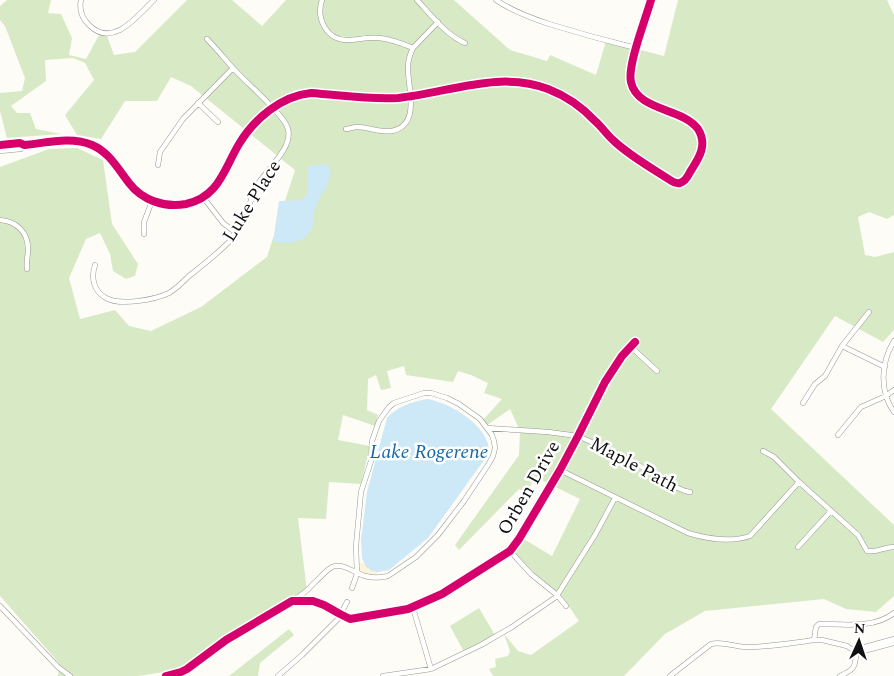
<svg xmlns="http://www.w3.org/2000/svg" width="894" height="676" font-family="Spectral,serif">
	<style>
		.forest { fill: #d8eac5 }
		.sand { fill: #fcf4d9 }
		.water { fill: #cde8f7 }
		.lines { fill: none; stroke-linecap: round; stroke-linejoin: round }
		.minor-casing { stroke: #979795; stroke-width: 5.5 }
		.minor { stroke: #fffffe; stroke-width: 4.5 }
		.cycleway-casing { stroke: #fff; stroke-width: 11 }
		.cycleway { stroke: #d6006c; stroke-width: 8 }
		.labels { text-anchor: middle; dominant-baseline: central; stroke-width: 5; stroke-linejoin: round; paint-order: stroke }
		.street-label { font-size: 19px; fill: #111; stroke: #fff }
		.water-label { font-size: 20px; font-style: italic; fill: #1768a6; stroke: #fff }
	</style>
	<rect width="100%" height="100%" fill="#fdfcf7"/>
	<path class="forest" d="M7 0H51L48 13 61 14 72 38 69 55 86 59 99 35 107 36 114 55 135 52 187 0H232L262 26 286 0H454L510 50 547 61 550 55 596 75 606 41 664 56 678 0H887L894 15V215L887 219 869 212 858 217 865 255 875 257 894 252V330L883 342 835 316 771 409 894 525V596L876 612 846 609 824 599 705 611 665 634 624 676H493L489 669 496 667 495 659 508 656 510 651 504 634 518 651 531 655 579 621 563 598 533 572 513 552 522 538 552 556 580 499 535 477 527 492 519 489 459 550 455 545 519 455 520 431 510 409 486 426 482 421 502 399 484 393 488 383 471 375 458 371 453 382 406 375 404 366 387 371 391 388 381 390 376 375 368 379 367 410 378 415 375 426 343 415 338 440 370 446 361 484 329 482 326 519 298 518 307 591 177 670 138 676H58L59 663 0 596V167L49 149 77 148 103 160 112 224 138 264 135 276 126 279 113 271 110 254 100 233 86 239 69 278 80 319 115 310 129 326 151 331 201 307 267 257 295 170 191 86 171 77 157 101H125L101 139 77 135 65 115 94 80 85 63 73 58 45 60 46 81 11 106 17 113H30L36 129 61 134 7 138 0 111V93L22 91 25 78 5 26 0 20V6Z
		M479 608 495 635 464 652 450 626Z
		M289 629 294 635 260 663 258 676H229Z"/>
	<path class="sand" d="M359 562 365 564 366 567 372 571 378 572 377 576H370L360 572Z"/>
	<path class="water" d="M326 164 331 172 327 186 320 197 314 212 313 227 305 238 291 243 273 242 279 201 303 200 308 191V166Z
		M427 399C448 402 482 422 488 444 489 447 488 452 487 456L428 538 389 570 378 572 372 571 366 567 362 558 361 540 367 492 387 418C398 406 411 402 427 399Z"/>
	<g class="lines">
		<g class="minor-casing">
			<path id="minor" d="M81 0C79 9 82 18 89 25 113 49 137 16 154 0
				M322 0C316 18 326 40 347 40 357 40 368 37 379 38 391 39 401 43 413 48
				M417 0C431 15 446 35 465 43
				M496 0C512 11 531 18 549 24 578 33 607 41 636 48
				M198 103 218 122
				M346 129C349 129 353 127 357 127 369 127 380 133 392 131 422 125 407 86 408 67 408 60 410 54 413 48L438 22
				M0 145 20 143 24 145C46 143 71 136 92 145 109 152 118 169 129 183 142 200 164 208 186 204 219 197 224 169 239 144 254 119 281 96 311 93 340 95 370 100 398 98 447 93 500 70 548 89 566 96 582 107 595 121 602 127 607 135 614 141 630 156 650 167 670 180 673 182 676 184 680 183 686 181 688 176 690 172 699 158 708 145 698 129 683 108 637 111 631 82 627 66 646 18 651 0
				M0 151 21 149 24 145
				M158 165 160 152 183 119 233 68
				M203 197 223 223 235 232
				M0 220C16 221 28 232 28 249 28 256 26 262 27 269
				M144 234V222L152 201
				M95 265C91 277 93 291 106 298 120 306 154 300 169 293 176 289 183 282 189 276 203 265 217 254 230 241 232 238 233 235 235 232 237 230 240 229 241 227 248 215 250 197 258 184 267 169 293 148 288 129 285 119 277 113 270 105 258 92 244 80 232 67 224 58 216 48 207 39
				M894 341C881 362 879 391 894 412
				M842 346 885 367
				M631 347 657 371
				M803 403 815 384 825 376 842 346 869 312
				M487 428 548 432 578 436 629 459 671 485 685 491 690 492
				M838 435 861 407 886 396 894 390
				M763 451 774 457 799 482 858 535 867 551C876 553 885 547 894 547
				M560 470 688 533C708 539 730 543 750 536L799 482
				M798 547 831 511
				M510 551 531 574 557 595 566 606
				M293 600C301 596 308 590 314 583 320 578 325 571 332 567 342 562 355 573 365 576 372 578 380 578 388 576L416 557 438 535 464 501 488 465 493 456 495 448 494 441 492 435 480 419 459 404 447 398 431 393H424L394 403 389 407 379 421 372 441 371 461 361 492 356 546 357 574 352 588
				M0 606 58 667 70 676
				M413 608 431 669
				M814 640 816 627 819 624C844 624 874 629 894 613
				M856 652 858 649 894 639
				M856 652H860L894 643
				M166 676 181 672 187 669 226 640 292 601H313L324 605 340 614 350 619 408 609 442 594 510 551 519 539 560 470 578 436 605 382 622 356 635 342
				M278 676 302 655 338 619 347 602
				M383 676 431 669 481 645 512 627 556 597 595 535 615 498
				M670 676 711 644C723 641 735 647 746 647 769 647 792 643 814 640H822L847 646 856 652
				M840 676C853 670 856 668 856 652"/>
		</g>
		<use href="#minor" class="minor"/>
		<g class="cycleway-casing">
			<path id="cycleway" d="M0 145 20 143 24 145C46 143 71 136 92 145 109 152 118 169 129 183 142 200 164 208 186 204 219 197 224 169 239 144 254 119 281 96 311 93 340 95 370 100 398 98 447 93 500 70 548 89 566 96 582 107 595 121 602 127 607 135 614 141 630 156 650 167 670 180 673 182 676 184 680 183 686 181 688 176 690 172 699 158 708 145 698 129 683 108 637 111 631 82 627 66 646 18 651 0
				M166 676 181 672 187 669 226 640 292 601H313L324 605 340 614 350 619 408 609 442 594 510 551 519 539 560 470 578 436 605 382 622 356 635 342"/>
		</g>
		<use href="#cycleway" class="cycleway"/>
	</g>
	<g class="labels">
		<g class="street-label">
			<text transform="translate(252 201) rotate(-58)">Luke Place</text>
			<text transform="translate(634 465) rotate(28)">Maple Path</text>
			<text transform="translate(529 488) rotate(-60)">Orben Drive</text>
		</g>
		<g class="water-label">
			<text x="429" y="452">Lake Rogerene</text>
		</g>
	</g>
	<g transform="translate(859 641) rotate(3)" stroke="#ffffff" stroke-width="4" paint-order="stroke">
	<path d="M0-4L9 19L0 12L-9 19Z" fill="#111111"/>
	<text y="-8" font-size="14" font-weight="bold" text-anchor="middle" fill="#111111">N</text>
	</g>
</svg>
